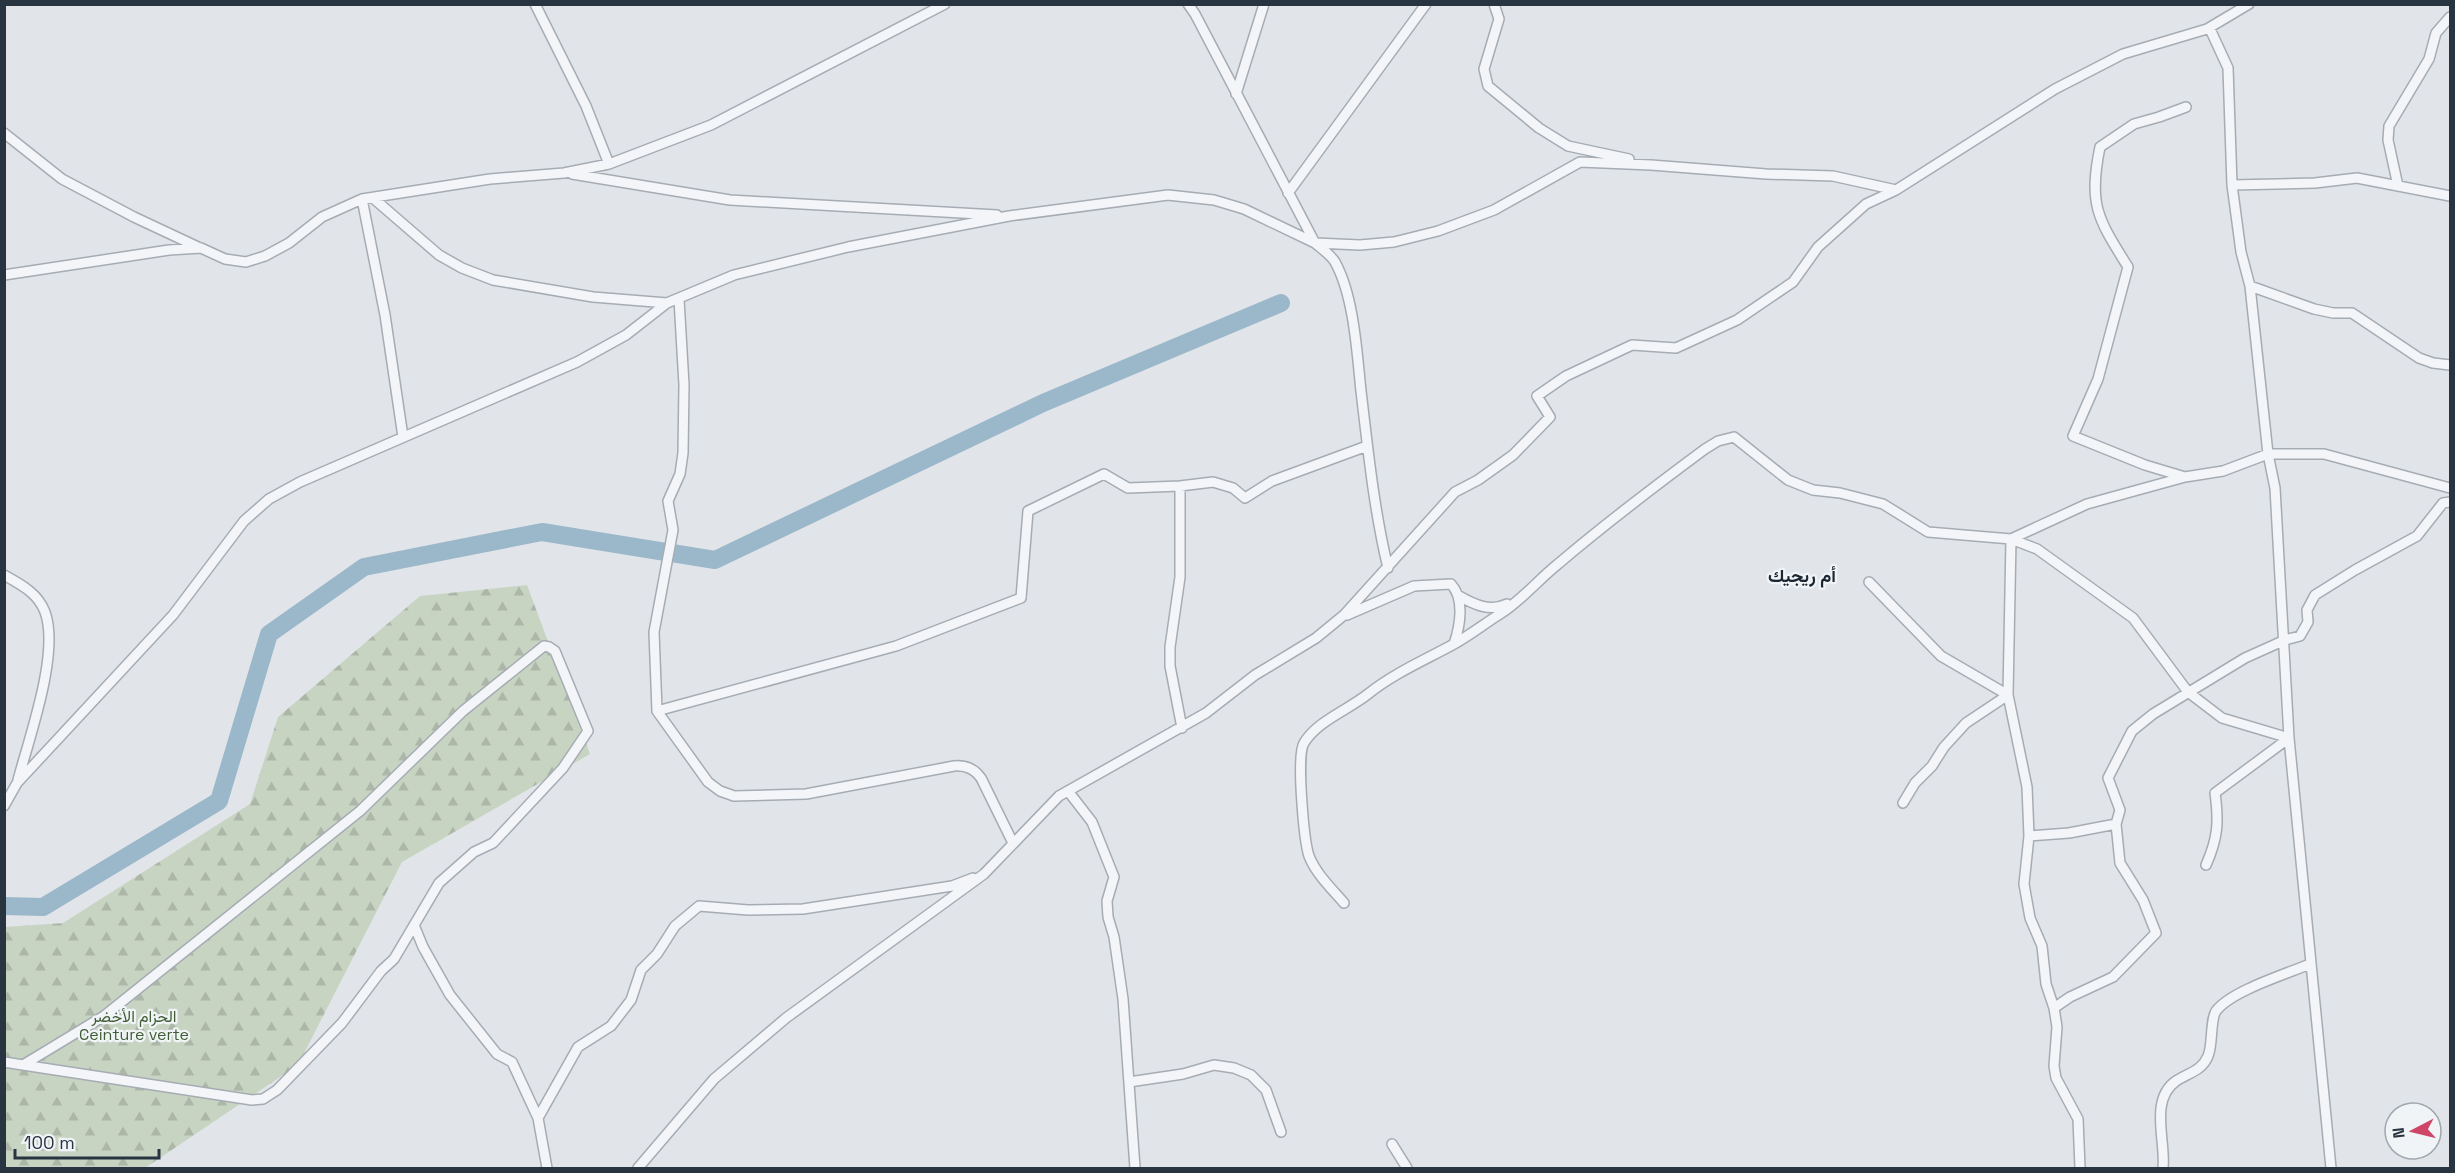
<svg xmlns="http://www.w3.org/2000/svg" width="2455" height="1173" font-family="'Space Grotesk',Vazirmatn,sans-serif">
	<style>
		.forest { fill: url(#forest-firs) }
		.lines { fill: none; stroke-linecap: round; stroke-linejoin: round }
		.river { stroke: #9bb7ca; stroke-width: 18 }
		.street-casing { stroke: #a6acb4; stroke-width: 12 }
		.street { stroke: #f4f5f8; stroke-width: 9 }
		.labels { text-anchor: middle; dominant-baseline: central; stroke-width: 4.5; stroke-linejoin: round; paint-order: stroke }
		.park-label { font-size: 16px; fill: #415d36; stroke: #f0f4f7 }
		.neighbourhood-label { font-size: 18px; font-weight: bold; fill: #1b2532; stroke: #f0f4f7 }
	</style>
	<defs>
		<pattern id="forest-firs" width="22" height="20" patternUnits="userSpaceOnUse" patternTransform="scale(1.5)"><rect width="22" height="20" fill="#c8d4c2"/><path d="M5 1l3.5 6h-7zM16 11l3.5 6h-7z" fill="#acb7a8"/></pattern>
	</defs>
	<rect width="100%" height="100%" fill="#e1e5ea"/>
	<path class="forest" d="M527 585 590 754 402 862 298 1065 145 1168H5V927L63 923 250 804 278 717 420 596Z"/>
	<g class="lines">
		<path class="river" d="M4 906 43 907 219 801 269 634 364 567 542 532 715 560 1043 403 1281 303"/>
		<g class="street-casing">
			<path id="street" d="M535 4 586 106 609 164
				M1188 4 1195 14 1315 243C1322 249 1331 255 1335 262 1354 296 1357 353 1361 391 1368 450 1374 510 1388 568
				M1494 4 1499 19 1484 69 1488 86 1539 128 1568 146 1629 159
				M2207 29H2210L2228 68 2232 185 2241 252 2250 286 2268 454 2275 488 2289 738 2331 1168
				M1236 94 1264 4
				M4 133 62 179 134 217 198 247
				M572 174 730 200 997 215
				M2232 185 2315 183 2357 178 2450 196
				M2398 186 2388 140 2389 126 2429 59 2436 33 2450 17
				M1288 193 1426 4
				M373 198 439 255 462 268 493 280 593 297 667 303
				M362 199 385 315 403 437
				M4 275 169 250 201 248 225 259 246 262 265 256 289 243 322 217 362 199 490 179 564 173 609 164 711 125 945 4
				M2250 286 2314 309 2333 313H2352L2419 358 2433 363 2450 365
				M679 299 684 385 683 453 680 474 668 501 673 530 654 632 657 711 708 782 720 791 734 796 806 794 954 766C965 765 974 768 981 778L1013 843
				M2185 477 2145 465 2073 436 2098 379 2128 267C2098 219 2088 205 2100 147L2134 124 2159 117 2186 107
				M1180 486V577L1170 647V666L1182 728
				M2011 539 2087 504 2185 477 2223 471 2268 454H2324L2450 488
				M2011 539 2037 549 2133 618 2188 692 2222 718 2289 738
				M4 575C20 584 38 593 45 612 60 653 29 738 18 780
				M1869 582 1941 656 2008 695 1966 723 1944 747 1932 766 1915 783 1903 803
				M1459 596C1475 605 1490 612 1507 604
				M1347 615 1414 586 1451 584C1465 599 1460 626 1454 644
				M657 711 896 646 1021 598 1028 511 1104 474 1128 488 1180 486 1213 482 1233 488 1245 498 1272 481 1367 446
				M1068 791 1092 822 1114 877 1107 901 1108 917 1114 937 1123 999 1135 1168
				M4 806 17 783 173 615 244 521 269 499 300 482 577 362 626 335 667 303 734 275 848 247 1009 216 1168 195 1214 200 1244 209 1315 243 1360 245 1394 242 1438 231 1494 210 1580 162 1651 165 1766 174 1833 176 1896 190
				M2029 836 2069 833 2116 824 2120 810 2108 778 2132 731 2153 714 2245 658 2285 640 2300 636 2308 622 2307 610 2315 595 2355 570 2417 536 2443 503 2450 502
				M2206 865C2218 838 2219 822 2215 793L2289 738
				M1344 903C1332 889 1316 874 1309 856 1304 841 1296 755 1304 743 1317 721 1348 710 1368 694 1394 673 1425 660 1454 644 1470 635 1484 624 1500 614 1522 600 1538 580 1558 564 1605 524 1655 486 1705 449L1718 441 1734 437 1788 480 1813 490 1840 493 1883 504 1928 532 2011 539 2008 695 2027 787 2029 836 2024 884 2030 918 2042 946 2046 984 2054 1008 2057 1027 2054 1066 2056 1078 2078 1119 2080 1168
				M414 925 423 947 450 995 497 1054 512 1062 538 1118 547 1168
				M2054 1008 2070 997 2113 977 2156 933 2143 900 2120 863 2116 824
				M4 1062 23 1065 104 1016 360 811 463 711 544 646 549 647 555 651 588 731 563 768 493 843 474 852 439 883 394 959 381 971 342 1023 277 1090 263 1099 252 1100 23 1065
				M1129 1082 1183 1074 1214 1065 1234 1068 1251 1075 1266 1090 1281 1132
				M538 1118 578 1047 611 1026 631 1000 641 970 657 954 675 926 699 906 748 910 803 909 952 886 973 878
				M1392 1144 1407 1168
				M638 1168 714 1079 786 1018 984 874 1059 796 1206 713 1255 675 1316 638 1344 615 1455 492 1478 480 1513 455 1550 417 1537 396 1566 376 1632 345 1676 348 1737 320 1793 282 1818 247 1866 204 1896 190 2055 89 2123 54 2207 29 2249 4
				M2163 1168C2166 1141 2149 1100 2176 1081 2188 1073 2202 1071 2208 1056 2213 1045 2210 1020 2216 1011 2231 991 2286 974 2310 964"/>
		</g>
		<use href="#street" class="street"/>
	</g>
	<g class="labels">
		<g class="park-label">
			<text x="134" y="1016">الحزام الأخضر<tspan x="134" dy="18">Ceinture verte</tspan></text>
		</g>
		<g class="neighbourhood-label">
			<text x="1802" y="575">أم ريجيك</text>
		</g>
	</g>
	<rect width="2455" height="1173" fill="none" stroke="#293441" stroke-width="12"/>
	<g transform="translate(2413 1131) rotate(263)"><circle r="28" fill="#f0f4f7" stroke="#a0a7ae" stroke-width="1.5"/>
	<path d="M0-4.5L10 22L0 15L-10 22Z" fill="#cf4568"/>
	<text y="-9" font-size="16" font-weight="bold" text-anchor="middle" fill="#293441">N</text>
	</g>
	<path d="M15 1149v9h144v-9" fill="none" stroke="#293441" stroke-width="3"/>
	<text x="24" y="1149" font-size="18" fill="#293441" stroke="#f0f4f7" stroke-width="4.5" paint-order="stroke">100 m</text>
</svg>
